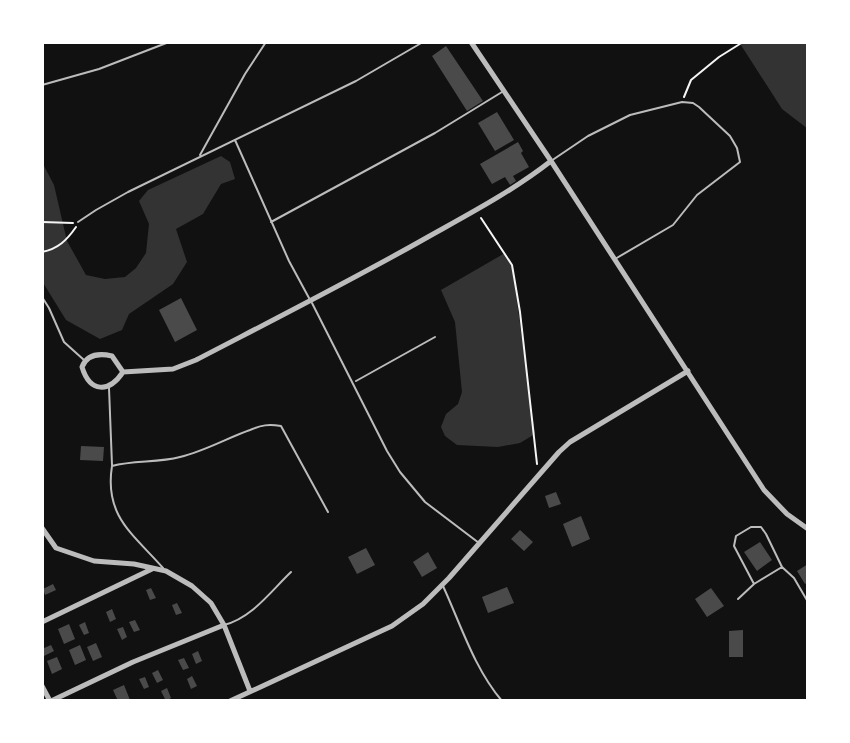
<svg xmlns="http://www.w3.org/2000/svg" width="850" height="743" font-family="'Libre Baskerville',serif">
	<style>
		.water { fill: #333 }
		.building { fill: #4a4a4a }
		.lines { fill: none; stroke-linecap: round; stroke-linejoin: round }
		.path { stroke: #f5f5f5; stroke-width: 2 }
		.service { stroke: #bcbcbc; stroke-width: 2 }
		.minor { stroke: #bcbcbc; stroke-width: 5 }
	</style>
	<rect width="100%" height="100%" fill="#111"/>
	<path class="water" d="M739 42H808V129L782 109Z
		M221 156 230 162 235 179 221 184 203 214 176 229 187 262 173 284 129 314 122 330 100 339 66 320 42 281V162L54 185 67 241 86 275 105 279 125 277 136 268 146 253 149 224 139 201 148 190Z
		M505 253 512 265 535 434 520 443 498 447 457 445 445 436 441 427 446 414 458 404 462 392 455 322 441 290Z"/>
	<path class="building" d="M446 46 483 101 467 111 432 56Z
		M497 112 514 140 495 151 478 123Z
		M518 142 523 151 521 153 529 167 513 176 516 181 510 185 505 177 492 184 480 164Z
		M181 298 197 330 175 342 159 310Z
		M81 446 104 447 103 461 80 460Z
		M556 492 561 504 549 508 545 496Z
		M581 516 590 539 572 547 563 524Z
		M520 530 533 542 524 551 511 539Z
		M760 542 772 560 757 571 744 552Z
		M366 548 375 565 357 574 348 557Z
		M428 552 437 568 422 577 413 562Z
		M808 564V582L805 584 797 571Z
		M53 584 56 590 45 595 43 589Z
		M507 587 514 603 488 613 482 597Z
		M151 588 156 598 150 600 146 590Z
		M711 588 724 606 707 617 695 599Z
		M177 603 182 613 176 615 172 605Z
		M112 609 116 619 110 622 106 612Z
		M135 620 140 630 134 632 129 622Z
		M85 622 89 633 84 635 79 625Z
		M69 624 75 639 64 644 58 629Z
		M123 627 127 637 122 640 117 629Z
		M743 630V657H729V631Z
		M96 643 102 657 93 661 87 647Z
		M51 645 54 651 44 656 42 649Z
		M80 645 86 660 75 665 69 650Z
		M198 651 202 661 196 664 192 654Z
		M57 657 62 669 52 674 47 661Z
		M184 658 189 668 183 670 178 660Z
		M158 670 163 680 157 683 152 673Z
		M192 676 197 686 191 689 187 679Z
		M145 677 149 687 144 689 139 679Z
		M124 685 130 700 118 701 113 690Z
		M167 688 171 698 166 701 161 691Z"/>
	<g class="lines">
		<path class="path" d="M684 97 691 80 719 57 743 42
			M481 218 512 265 520 312 537 464
			M42 222 73 223
			M42 252C58 249 67 240 76 227"/>
		<path class="service" d="M42 85 99 69 169 42
			M235 140 289 261 309 298
			M200 155 245 74 266 42
			M551 161 588 136 630 115 682 102 693 103 699 107 730 136 737 148 740 162 697 195 673 225 615 259
			M78 222 96 210 128 192 356 81 423 42
			M271 222 435 133 502 92
			M42 297 49 308 64 342 84 360
			M312 303 387 451 400 472 425 502 479 543
			M356 381 435 337
			M109 388 112 465
			M163 568C133 534 104 516 112 466 134 460 157 463 180 457 205 451 227 438 250 430 262 425 268 424 281 426L328 512
			M754 584 734 546 736 536 751 527H761L766 534 782 567
			M443 586C461 625 474 668 502 701
			M738 599 754 584 782 567 794 578 808 602
			M224 625C252 618 271 591 291 572"/>
		<path class="minor" d="M471 42 551 161 764 490 787 514 808 529
			M123 372C109 393 90 393 82 367 87 354 99 353 112 356L123 372 173 369 196 360C271 321 346 283 419 242 465 216 510 193 551 161
			M42 528 56 548 94 561 134 564 166 571 192 586 211 603 224 625 250 691
			M42 622 152 569
			M42 686 50 701
			M51 701 133 662 224 625
			M230 701 392 626 423 604 449 578 559 452 570 442 688 371"/>
	</g>
	<rect width="850" height="743" fill="none" stroke="#ffffff" stroke-width="88"/>
</svg>
